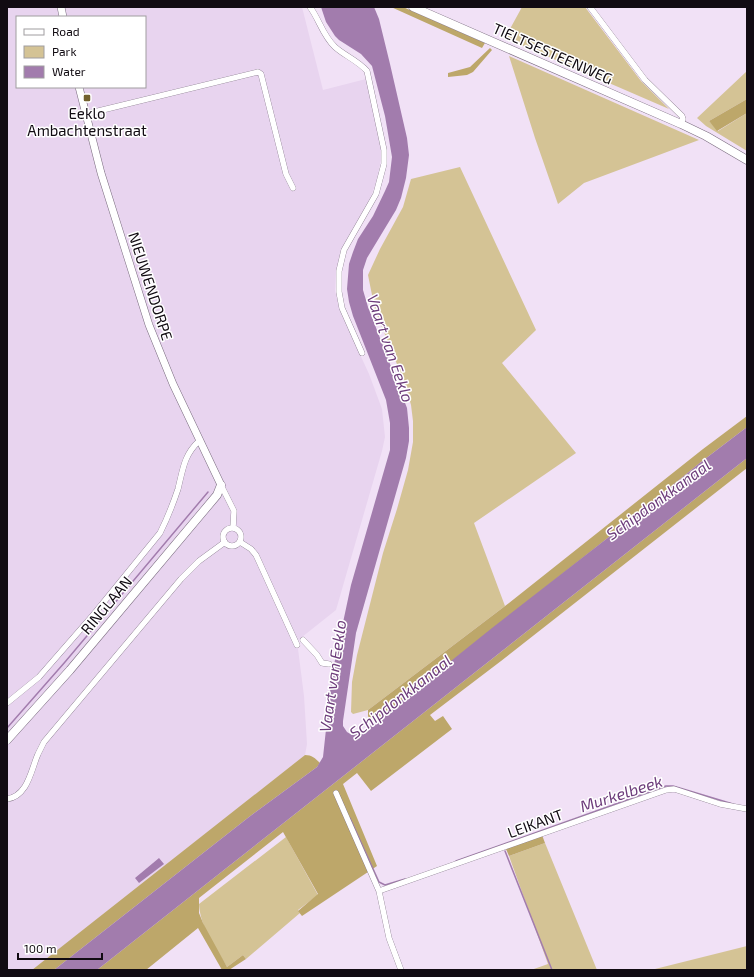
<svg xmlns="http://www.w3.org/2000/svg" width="754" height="977" font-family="'Exo 2',sans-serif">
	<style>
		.built { fill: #e8d4ef; fill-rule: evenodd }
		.green { fill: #d4c395 }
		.forest { fill: #bda76a }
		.water { fill: #a27cad }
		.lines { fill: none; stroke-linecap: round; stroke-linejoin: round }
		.stream { stroke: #a27cad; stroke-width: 1.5 }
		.minor-casing { stroke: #796b7e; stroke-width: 6 }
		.tertiary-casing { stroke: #796b7e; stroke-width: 8 }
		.secondary-casing { stroke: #796b7e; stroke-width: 9 }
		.minor { stroke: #fff; stroke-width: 5.5 }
		.tertiary { stroke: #fff; stroke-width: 7 }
		.secondary { stroke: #fff; stroke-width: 8 }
		.poi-dot { fill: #72602e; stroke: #fff; stroke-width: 1.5 }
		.labels { text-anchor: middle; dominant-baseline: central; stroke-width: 3; stroke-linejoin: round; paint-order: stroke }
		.street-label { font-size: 15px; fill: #110b12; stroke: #fff }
		.poi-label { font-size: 15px; fill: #110b12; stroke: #fff }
		.water-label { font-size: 16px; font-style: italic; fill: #6d3c7b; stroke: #fff }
	</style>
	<rect width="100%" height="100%" fill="#f1e1f6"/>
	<path class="built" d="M7 7H302L323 90 366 79 381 147V160L376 183 368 204 343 249 336 273 335 291 341 313 369 374 382 409 385 437 382 451 336 610 297 641 304 696 307 744 305 755 113 907 32 970H7ZM17 17H145V87H17Z"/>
	<path class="green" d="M522 7H585L641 81 669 109 505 38Z
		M509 56 699 140 584 183 558 204 535 138Z
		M747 71V99L709 121 718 131 747 113V151L706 126 697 118Z
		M460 167 536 330 502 363 576 453 474 523 505 606 368 710 353 714 351 712 352 682 357 655 383 553 397 509 408 470 413 442V421L411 405 405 384 375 310 368 275 380 249 403 207 411 179Z
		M286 837 318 895 298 910 300 913 246 959 243 955 227 967C216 948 200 927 199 904Z
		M545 843 597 970H531L548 964 509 856Z
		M747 946V970H651Z"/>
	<path class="forest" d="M391 7H403L485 43 482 48Z
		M490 48 492 50 473 72 467 75 448 77V73L470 67Z
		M747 99V113L717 131 709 121Z
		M747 416V427L701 462 614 533 372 724 368 716V710L509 603 703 449Z
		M747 458V468L501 661 430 715 435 721 443 716 452 729 371 791 357 773 343 784 377 866 302 916 298 911 318 894 283 832 199 898V913L203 923 227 967 243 955 246 959 229 970H222L198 928 146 970H97Z
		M305 755C312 755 315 758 320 763L317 767 249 817 54 970H32Z
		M542 835 545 843 509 856 506 849Z"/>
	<path class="water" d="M321 7H374L379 19 390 64 407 138 409 155 406 178 401 198 396 210 367 258 363 270V290L368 307 407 408 409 428V441L406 458 356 633 343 721V726L347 732 352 735 365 730 492 628 614 533 701 462 747 427V458L97 970H54L249 817 317 767 323 757 332 674 351 585 390 450V423L386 400 353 316 349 302 347 289 349 264 353 252 358 239 373 216 385 191 389 182 392 157 385 116 372 66 361 54 339 40 335 36 326 22Z
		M159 858 164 864 139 883 135 878Z"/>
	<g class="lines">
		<path class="stream" d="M7 728 65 662 208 492
			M350 818 379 882 385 885 405 879
			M505 851 552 970
			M456 861 666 786H673L733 804"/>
		<g class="minor-casing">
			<path id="minor" d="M310 7C319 19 323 36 335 47 345 56 357 60 367 71L384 150V164L376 194 344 250 339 271V292L342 308 362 353
				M590 7 645 80 682 116 683 119 681 124
				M86 114 258 72 261 74 286 174 293 188
				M221 485 234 511 233 528
				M223 537a9 9 0 1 1 18 0a9 9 0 1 1-18 0Z
				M240 542 251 549 256 555 297 645
				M303 640 317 655 322 663 329 664
				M7 703 39 677 94 614 160 533C167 519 173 504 178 489 183 469 184 455 199 441
				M336 793 379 891 389 938 401 970
				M7 799C28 796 31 770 38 754 40 750 42 746 44 742L181 579 199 561 225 542
				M379 891 666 790 674 789 720 804 747 809"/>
		</g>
		<g class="tertiary-casing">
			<path id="tertiary" d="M61 7 63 17
				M79 87 101 173 149 325 173 384 221 485"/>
		</g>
		<g class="secondary-casing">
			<path id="secondary" d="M413 7 681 124 706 136 747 160
				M7 740 70 670 217 495 221 485"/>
		</g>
		<use href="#minor" class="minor"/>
		<use href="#tertiary" class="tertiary"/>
		<use href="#secondary" class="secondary"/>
	</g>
	<rect class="poi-dot" x="83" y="94" width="8" height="8" rx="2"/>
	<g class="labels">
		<g class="street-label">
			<text transform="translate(553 53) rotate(24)">TIELTSESTEENWEG</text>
			<text transform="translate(151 286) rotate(72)">NIEUWENDORPE</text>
			<text transform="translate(106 605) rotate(-50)">RINGLAAN</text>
			<text transform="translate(535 823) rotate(-20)">LEIKANT</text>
		</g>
		<g class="poi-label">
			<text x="87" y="113">Eeklo<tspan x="87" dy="17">Ambachtenstraat</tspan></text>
		</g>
		<g class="water-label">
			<text transform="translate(391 348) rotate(71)">Vaart van Eeklo</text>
			<text transform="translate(658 499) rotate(-36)">Schipdonkkanaal</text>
			<text transform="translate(332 676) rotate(-82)">Vaart van Eeklo</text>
			<text transform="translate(400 696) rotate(-38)">Schipdonkkanaal</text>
			<text transform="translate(621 793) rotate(-18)">Murkelbeek</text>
		</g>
	</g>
	<rect width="754" height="977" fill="none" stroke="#110b12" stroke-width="16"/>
	<rect x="16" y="16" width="130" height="72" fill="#ffffff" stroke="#a09da0"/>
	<rect x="24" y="29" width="20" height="6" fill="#ffffff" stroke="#a09da0"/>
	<text x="52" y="36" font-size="12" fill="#110b12">Road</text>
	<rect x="24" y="46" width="20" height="12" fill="#d4c395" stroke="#a09da0"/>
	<text x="52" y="56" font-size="12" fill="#110b12">Park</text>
	<rect x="24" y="66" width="20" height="12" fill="#a27cad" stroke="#a09da0"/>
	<text x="52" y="76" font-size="12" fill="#110b12">Water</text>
	<path d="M18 953v6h84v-6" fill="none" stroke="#110b12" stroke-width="2"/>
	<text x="24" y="953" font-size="12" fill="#110b12" stroke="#ffffff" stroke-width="3" paint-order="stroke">100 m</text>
</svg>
